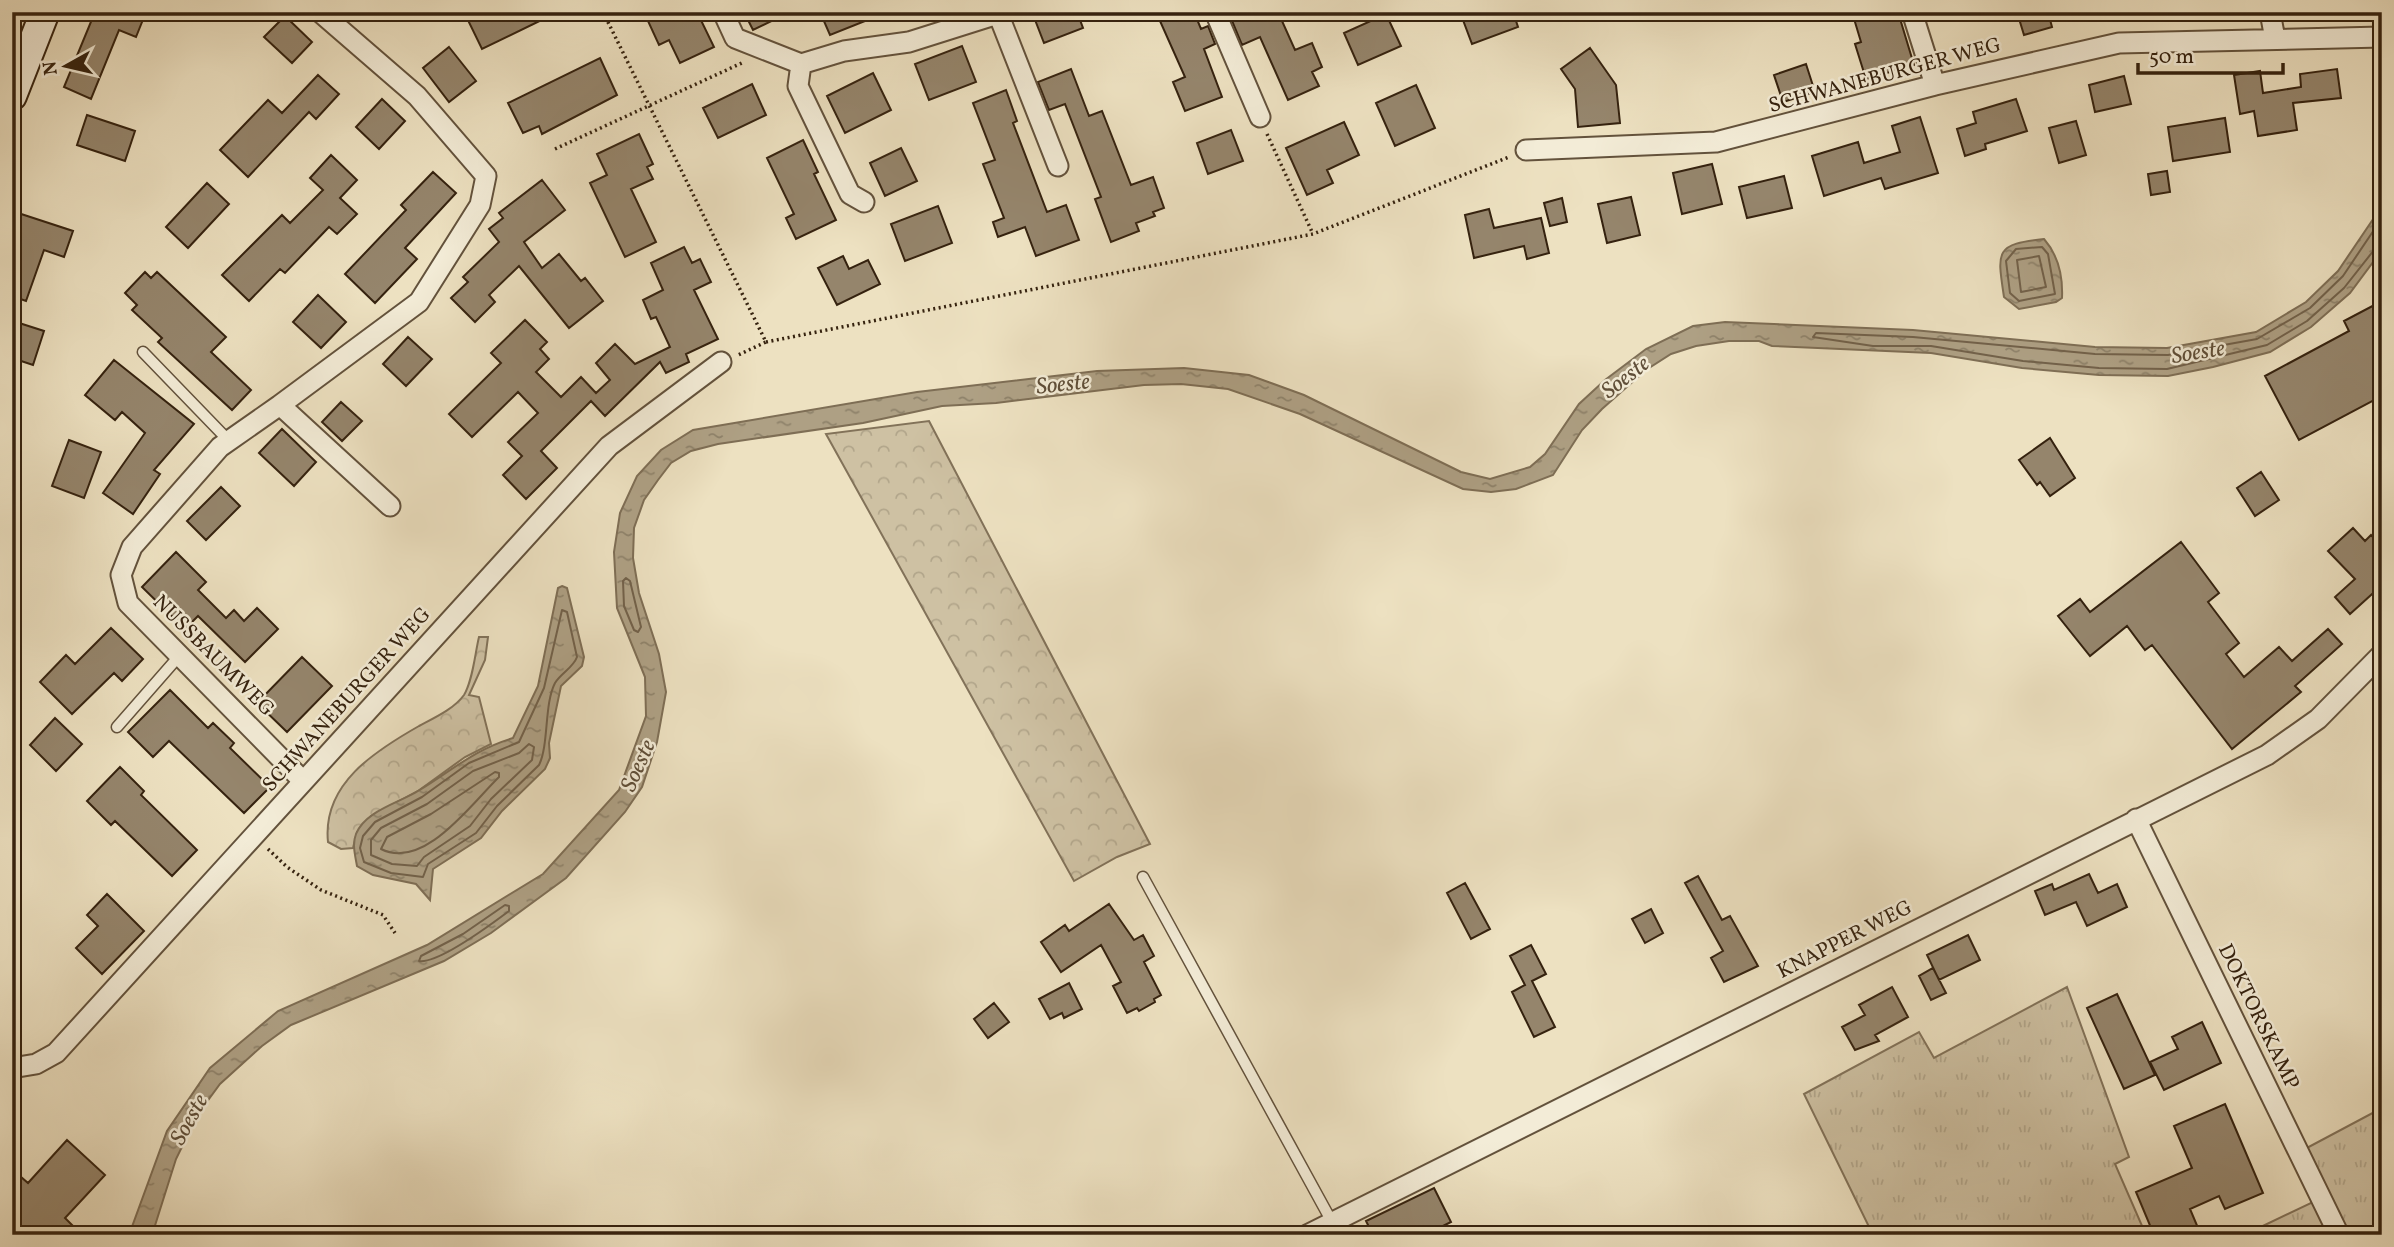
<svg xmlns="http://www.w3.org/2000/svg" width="2394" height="1247" font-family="Vollkorn,serif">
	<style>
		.grass { fill: url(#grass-tufts); stroke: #827259; stroke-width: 2 }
		.forest { fill: url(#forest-crowns); stroke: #827259; stroke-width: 2 }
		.water { fill: url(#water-ripples); stroke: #7e6e55; stroke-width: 2 }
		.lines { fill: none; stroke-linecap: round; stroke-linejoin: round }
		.shore { stroke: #72614a; stroke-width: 2 }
		.building { fill: #95856c; stroke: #35220f; stroke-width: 2 }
		.lane-casing { stroke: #63523c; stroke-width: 13 }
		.street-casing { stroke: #63523c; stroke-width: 23 }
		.secondary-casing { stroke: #35220f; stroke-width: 32 }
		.path { stroke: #35220f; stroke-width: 3.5; stroke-dasharray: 2 3.5; stroke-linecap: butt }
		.lane { stroke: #f3ecd7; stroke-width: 10 }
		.street { stroke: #f3ecd7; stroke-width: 19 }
		.secondary { stroke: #f3ecd7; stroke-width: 28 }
		.labels { text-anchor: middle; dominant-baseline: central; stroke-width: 5; stroke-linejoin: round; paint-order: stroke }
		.street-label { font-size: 21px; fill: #35220f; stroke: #f3ecd7 }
		.water-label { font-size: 23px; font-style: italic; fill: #5f4e38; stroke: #f3ecd7 }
	</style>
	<defs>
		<pattern id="grass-tufts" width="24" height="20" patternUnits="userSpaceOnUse" patternTransform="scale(1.75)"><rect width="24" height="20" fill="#cec1a3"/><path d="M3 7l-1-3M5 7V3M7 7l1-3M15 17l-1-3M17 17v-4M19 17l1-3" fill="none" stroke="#b2a68b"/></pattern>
		<pattern id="forest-crowns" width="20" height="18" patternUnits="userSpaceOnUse" patternTransform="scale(1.75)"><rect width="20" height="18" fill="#cec1a3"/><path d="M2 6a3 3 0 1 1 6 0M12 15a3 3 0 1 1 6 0" fill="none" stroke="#b2a68b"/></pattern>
		<pattern id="water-ripples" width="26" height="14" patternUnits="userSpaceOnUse" patternTransform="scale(1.75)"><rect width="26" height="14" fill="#aea084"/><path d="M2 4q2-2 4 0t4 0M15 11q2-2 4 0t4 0" fill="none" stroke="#8e826a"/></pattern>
	</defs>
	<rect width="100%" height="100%" fill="#ede1c1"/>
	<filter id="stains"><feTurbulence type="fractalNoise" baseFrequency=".00286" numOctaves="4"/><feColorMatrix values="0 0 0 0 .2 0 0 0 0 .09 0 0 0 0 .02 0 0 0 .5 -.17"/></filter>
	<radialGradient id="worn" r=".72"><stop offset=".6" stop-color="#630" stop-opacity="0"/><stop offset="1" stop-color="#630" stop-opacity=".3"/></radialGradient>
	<path class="grass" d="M2067 987 2129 1157 2115 1164 2146 1235H1873L1804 1094 1919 1032 1934 1058Z
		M2382 1108V1235H2345L2303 1150Z
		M2315 1201 2330 1235H2244Z"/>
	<path class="forest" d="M929 421 1150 844 1117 857 1074 881 826 434Z
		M479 637H488L485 660 469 695 479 697 491 744 465 757 418 791 371 816 357 832 353 848 341 849 328 842C322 784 375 751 419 726 434 718 454 709 464 695 473 680 475 653 479 637Z"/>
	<path class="water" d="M2382 206V250L2350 293 2311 327 2270 352 2213 367 2168 376 2099 375 2022 368 1931 353 1772 346 1759 341H1729L1696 346 1671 354 1646 370 1602 409 1582 430 1553 475 1516 489 1491 492 1463 489 1300 414 1228 389 1181 384 1144 385 996 403 942 406 863 423 718 444 691 451 671 463 658 480 644 500 634 528 633 558 639 593 659 654 666 692 657 742 642 787 625 812 566 878 491 933 444 961 291 1025 262 1046 220 1084 198 1114 176 1159 152 1235H129L167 1131 210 1068 278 1011 427 945 543 874 619 790 646 716 645 677 617 608 614 552 620 513 637 476 661 450 693 430 917 392 1097 371 1184 368 1249 375 1304 395 1461 472 1490 479 1530 467 1545 454 1579 404 1605 380 1646 349 1693 326 1725 322 1913 330 2095 347 2167 348 2256 332 2306 302 2338 271Z
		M2044 239C2058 255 2063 276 2062 298L2056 302 2019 309 2004 297C1997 251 1995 244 2044 239Z
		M562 586 567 588 584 657 582 666 561 686 549 743 550 758 545 769 502 811 481 838 433 869 430 900 416 884 373 875 357 866C355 855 352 844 356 834 365 811 399 803 418 791 453 770 473 750 513 738L538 686 558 588Z"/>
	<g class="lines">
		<path class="shore" d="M2382 218 2343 276 2310 308 2257 339 2168 355 2095 354 1913 337 1816 333 1813 337 1873 346H1931L2023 361 2099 368 2167 369 2267 345 2307 321 2344 288 2374 250 2382 247
			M2042 247 2048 254 2055 294 2019 301 2010 293 2006 261 2016 249Z
			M2039 256 2046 287 2021 292 2017 260Z
			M626 578 630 581 641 627 638 632 634 630 624 606 623 581Z
			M562 610 567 612 577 657C573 668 561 673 555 683 544 704 549 745 539 765L497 806 476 833 428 864 423 877 391 873 364 862 360 848 363 836 375 822 422 797 469 763 519 742 544 688Z
			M529 744 534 747 532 760 491 799 470 826 424 857 417 866 392 864 371 855V840L381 828 427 804 473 771 519 753Z
			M495 772 499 773V777C472 803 424 871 381 849L387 837 431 814Z
			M505 905 509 906V911C493 923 438 964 419 961L421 956 463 934Z"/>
	</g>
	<path class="building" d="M95 12H146L136 37 119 30 91 99 64 87Z
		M464 12H558L482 49Z
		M666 12H697L714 47 680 63 669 40 659 45 648 21Z
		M744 12H790L753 30Z
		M820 12H885V13L830 35Z
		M1032 12H1077L1083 28 1044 43Z
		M1180 12H1194L1201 29 1208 26 1215 44 1204 49 1222 97 1185 111 1173 82 1185 77 1160 21Z
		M1238 12H1278L1295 50 1312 43 1322 67 1312 72 1319 86 1288 100 1260 37 1242 45 1230 16Z
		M1460 12H1513L1518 27 1472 44Z
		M1852 12H1898L1914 65 1866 79 1855 44 1861 42Z
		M2017 12H2048L2052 27 2024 35Z
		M1386 14 1401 46 1358 65 1344 33Z
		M285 16 312 42 292 63 264 37Z
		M962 46 976 82 929 100 915 64Z
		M449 47 476 81 449 102 423 68Z
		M1590 48 1616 85 1620 123 1578 127 1575 89 1561 69Z
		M600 58 617 95 542 134 539 126 523 133 508 103Z
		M1806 64 1815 92 1783 102 1774 75Z
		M1071 69 1089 116 1102 111 1131 185 1153 177 1164 208 1153 212 1155 216 1136 223 1139 231 1111 242 1095 199 1101 197 1065 104 1049 110 1038 82Z
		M2337 69 2341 98 2293 103 2297 130 2258 136 2254 111 2240 114 2234 75 2260 71 2263 93 2301 87 2300 74Z
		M873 73 891 110 845 133 827 96Z
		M318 75 339 94 316 119 309 112 248 177 220 150 268 100 282 113Z
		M2124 76 2131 104 2095 112 2089 85Z
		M752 84 766 115 718 138 703 108Z
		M1416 85 1435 128 1395 146 1376 103Z
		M1006 90 1017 121 1013 123 1047 212 1066 205 1079 240 1036 256 1025 227 998 237 993 222 1004 218 983 164 995 160 973 103Z
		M382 99 405 121 379 149 356 127Z
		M2016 99 2027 131 1985 144 1986 149 1965 156 1957 129 1976 123 1973 112Z
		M87 115 135 131 125 161 77 145Z
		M1920 117 1938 173 1885 189 1881 178 1824 196 1812 156 1858 142 1864 163 1900 152 1892 126Z
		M2225 118 2230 152 2173 161 2168 127Z
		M2076 121 2086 155 2059 163 2049 128Z
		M1344 122 1359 155 1327 170 1333 183 1307 195 1286 148Z
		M1231 130 1243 161 1208 174 1197 143Z
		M639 134 653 164 647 167 653 179 631 189 656 242 625 257 590 183 607 175 597 154Z
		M803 140 818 172 814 174 836 220 796 239 786 218 794 214 767 158Z
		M901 148 917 181 885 196 870 163Z
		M331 155 357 180 340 198 357 214 337 234 329 227 285 273 280 269 249 301 222 275 282 215 290 223 323 190 310 178Z
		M1712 164 1722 204 1682 214 1673 173Z
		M2167 171 2170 192 2151 195 2148 174Z
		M433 172 456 193 405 248 417 259 375 303 345 274 406 210 401 205Z
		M1784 176 1792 208 1747 218 1739 187Z
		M542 180 565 210 524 242 542 268 559 254 581 281 585 278 603 301 569 328 519 266 489 295 495 302 475 322 451 298 468 282 463 277 499 242 489 229 503 218 499 213Z
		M207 183 229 204 188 248 166 227Z
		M1631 197 1640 235 1607 243 1598 204Z
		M1562 198 1567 222 1550 226 1544 203Z
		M938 206 952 243 905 261 891 224Z
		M1489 209 1494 228 1541 218 1549 253 1527 259 1524 246 1474 258 1465 215Z
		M12 211 73 231 64 257 44 250 26 301 12 296Z
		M684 247 692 263 700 259 711 282 694 290 718 339 686 354 689 362 666 373 660 362 605 416 591 401 541 451 557 468 526 499 503 475 522 456 508 442 538 413 518 392 472 437 449 414 501 363 491 353 525 320 547 342 540 349 549 359 536 372 561 397 581 377 596 393 610 380 596 363 615 344 635 364 670 347 656 317 651 319 643 300 663 290 651 263Z
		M843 256 849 269 868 260 880 284 837 305 818 268Z
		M145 272 151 278 157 272 226 337 211 352 251 390 232 410 158 342 162 338 132 310 137 305 125 293Z
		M318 295 346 322 321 348 293 322Z
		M2382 301V396L2299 440 2265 376 2349 331 2344 321Z
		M16 322 44 331 33 365 12 358V332Z
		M408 337 432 359 406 386 383 364Z
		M114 360 194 424 154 470 160 474 133 514 103 493 145 433 122 412 115 420 85 395Z
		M341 402 362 421 342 441 322 422Z
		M282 429 316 462 294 486 259 453Z
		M2050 438 2075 478 2050 496 2040 482 2037 485 2019 460Z
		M69 440 101 452 84 498 52 486Z
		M2261 472 2279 500 2255 516 2237 488Z
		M221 487 240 506 206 540 187 521Z
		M2353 528 2365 541 2371 535 2382 547V585L2350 614 2335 597 2355 579 2328 551Z
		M2181 542 2219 593 2208 602 2239 643 2226 654 2244 677 2279 647 2292 661 2328 629 2342 644 2295 686 2301 692 2232 749 2152 645 2145 650 2127 626 2090 656 2058 616 2080 599 2090 612Z
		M176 552 206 582 198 590 226 618 234 610 244 621 257 608 278 629 245 662 198 616 185 629 142 587Z
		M111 628 143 659 122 681 114 673 72 714 40 682 66 655 75 664Z
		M302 657 332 686 287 732 257 703Z
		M170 690 208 728 213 723 234 743 230 748 270 787 244 813 169 741 153 757 128 732Z
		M55 718 82 744 56 771 30 745Z
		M120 767 144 791 141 795 197 850 172 876 115 821 111 825 87 801Z
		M2089 874 2098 893 2117 884 2127 907 2087 926 2076 902 2045 915 2035 891 2052 884 2054 890Z
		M1698 876 1722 920 1730 916 1758 966 1724 982 1711 958 1723 951 1685 883Z
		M1465 883 1490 929 1471 939 1447 893Z
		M107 894 144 931 102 974 76 948 98 926 87 915Z
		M1109 904 1134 940 1143 935 1154 956 1144 962 1161 995 1154 999 1155 1002 1139 1011 1137 1008 1127 1013 1113 986 1121 982 1101 945 1061 972 1041 942 1065 925 1069 931Z
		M1651 909 1663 933 1645 943 1632 919Z
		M1968 935 1980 960 1939 980 1927 955Z
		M1531 945 1546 974 1532 981 1555 1027 1534 1037 1512 992 1525 985 1510 956Z
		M1933 968 1946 993 1931 1000 1919 976Z
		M1069 983 1082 1009 1064 1018 1062 1013 1050 1019 1039 999Z
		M1892 987 1908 1017 1875 1035 1879 1041 1855 1050 1842 1027 1865 1015 1859 1005Z
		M2117 994 2155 1075 2124 1089 2087 1008Z
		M994 1003 1009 1022 988 1038 974 1019Z
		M2202 1022 2221 1063 2164 1090 2150 1062 2178 1049 2172 1037Z
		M2225 1104 2263 1193 2225 1209 2219 1196 2190 1209 2201 1235H2154L2136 1192 2192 1168 2174 1126Z
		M67 1140 105 1175 65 1218 82 1235H12V1187L21 1177 28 1183Z
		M1434 1188 1451 1222 1425 1235H1373L1366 1221Z"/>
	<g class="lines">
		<g class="lane-casing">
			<path id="lane" d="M143 352 229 441
				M117 727 180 655
				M1143 877 1332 1222"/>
		</g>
		<g class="street-casing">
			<path id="street" d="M320 12 417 96 486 176 480 205 419 302 280 405 390 506
				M723 12 735 38 801 64 844 51 909 42 1004 12
				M1215 12 1260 117
				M1912 12 1935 85
				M2270 12 2275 39
				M999 16 1058 166
				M801 64 798 86 850 194 864 202
				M1526 150 1716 142 1935 85 2119 43 2382 37
				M280 405 220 447 132 547 121 575 128 603 303 781
				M2136 819 2339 1235
				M12 1068 36 1064 56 1053 609 446 721 362
				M1307 1235 2267 755 2318 719 2382 654"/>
		</g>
		<g class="secondary-casing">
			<path id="secondary" d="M12 96 45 12"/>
		</g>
		<path class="path" d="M603 12 766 342 736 356
			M1267 134 1313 234
			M12 139 20 118
			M555 149 744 62
			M766 342 1313 234 1509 157
			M268 849 287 867 321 890 383 915 395 933"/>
		<use href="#lane" class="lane"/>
		<use href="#street" class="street"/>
		<use href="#secondary" class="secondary"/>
	</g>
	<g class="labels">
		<g class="street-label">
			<text transform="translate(1885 76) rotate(-15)">SCHWANEBURGER WEG</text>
			<text transform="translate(213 656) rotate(45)">NUSSBAUMWEG</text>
			<text transform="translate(347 700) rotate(-48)">SCHWANEBURGER WEG</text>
			<text transform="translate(1845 940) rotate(-27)">KNAPPER WEG</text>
			<text transform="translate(2258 1017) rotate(64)">DOKTORSKAMP</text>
		</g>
		<g class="water-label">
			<text transform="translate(2198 353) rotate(-9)">Soeste</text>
			<text transform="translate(1626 378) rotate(-38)">Soeste</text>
			<text transform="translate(1063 385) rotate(-6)">Soeste</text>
			<text transform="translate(639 766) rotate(-66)">Soeste</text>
			<text transform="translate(190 1120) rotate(-61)">Soeste</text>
		</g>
	</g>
	<rect width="2394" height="1247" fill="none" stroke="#ede1c1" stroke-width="42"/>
	<rect x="14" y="14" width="2366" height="1219" fill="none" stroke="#35220f" stroke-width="3.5"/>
	<rect x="21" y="21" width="2352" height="1205" fill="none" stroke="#35220f" stroke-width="2"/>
	<g transform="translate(66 66) rotate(262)" stroke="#f3ecd7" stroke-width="5" paint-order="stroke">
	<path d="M0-5L12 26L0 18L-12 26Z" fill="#35220f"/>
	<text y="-10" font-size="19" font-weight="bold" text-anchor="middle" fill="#35220f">N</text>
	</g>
	<path d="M2138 63v10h145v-10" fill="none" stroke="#35220f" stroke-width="3.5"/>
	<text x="2149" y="63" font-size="21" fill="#35220f" stroke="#f3ecd7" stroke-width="5" paint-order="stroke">50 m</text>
	<rect width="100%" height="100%" filter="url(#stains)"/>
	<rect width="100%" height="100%" fill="url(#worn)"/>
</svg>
